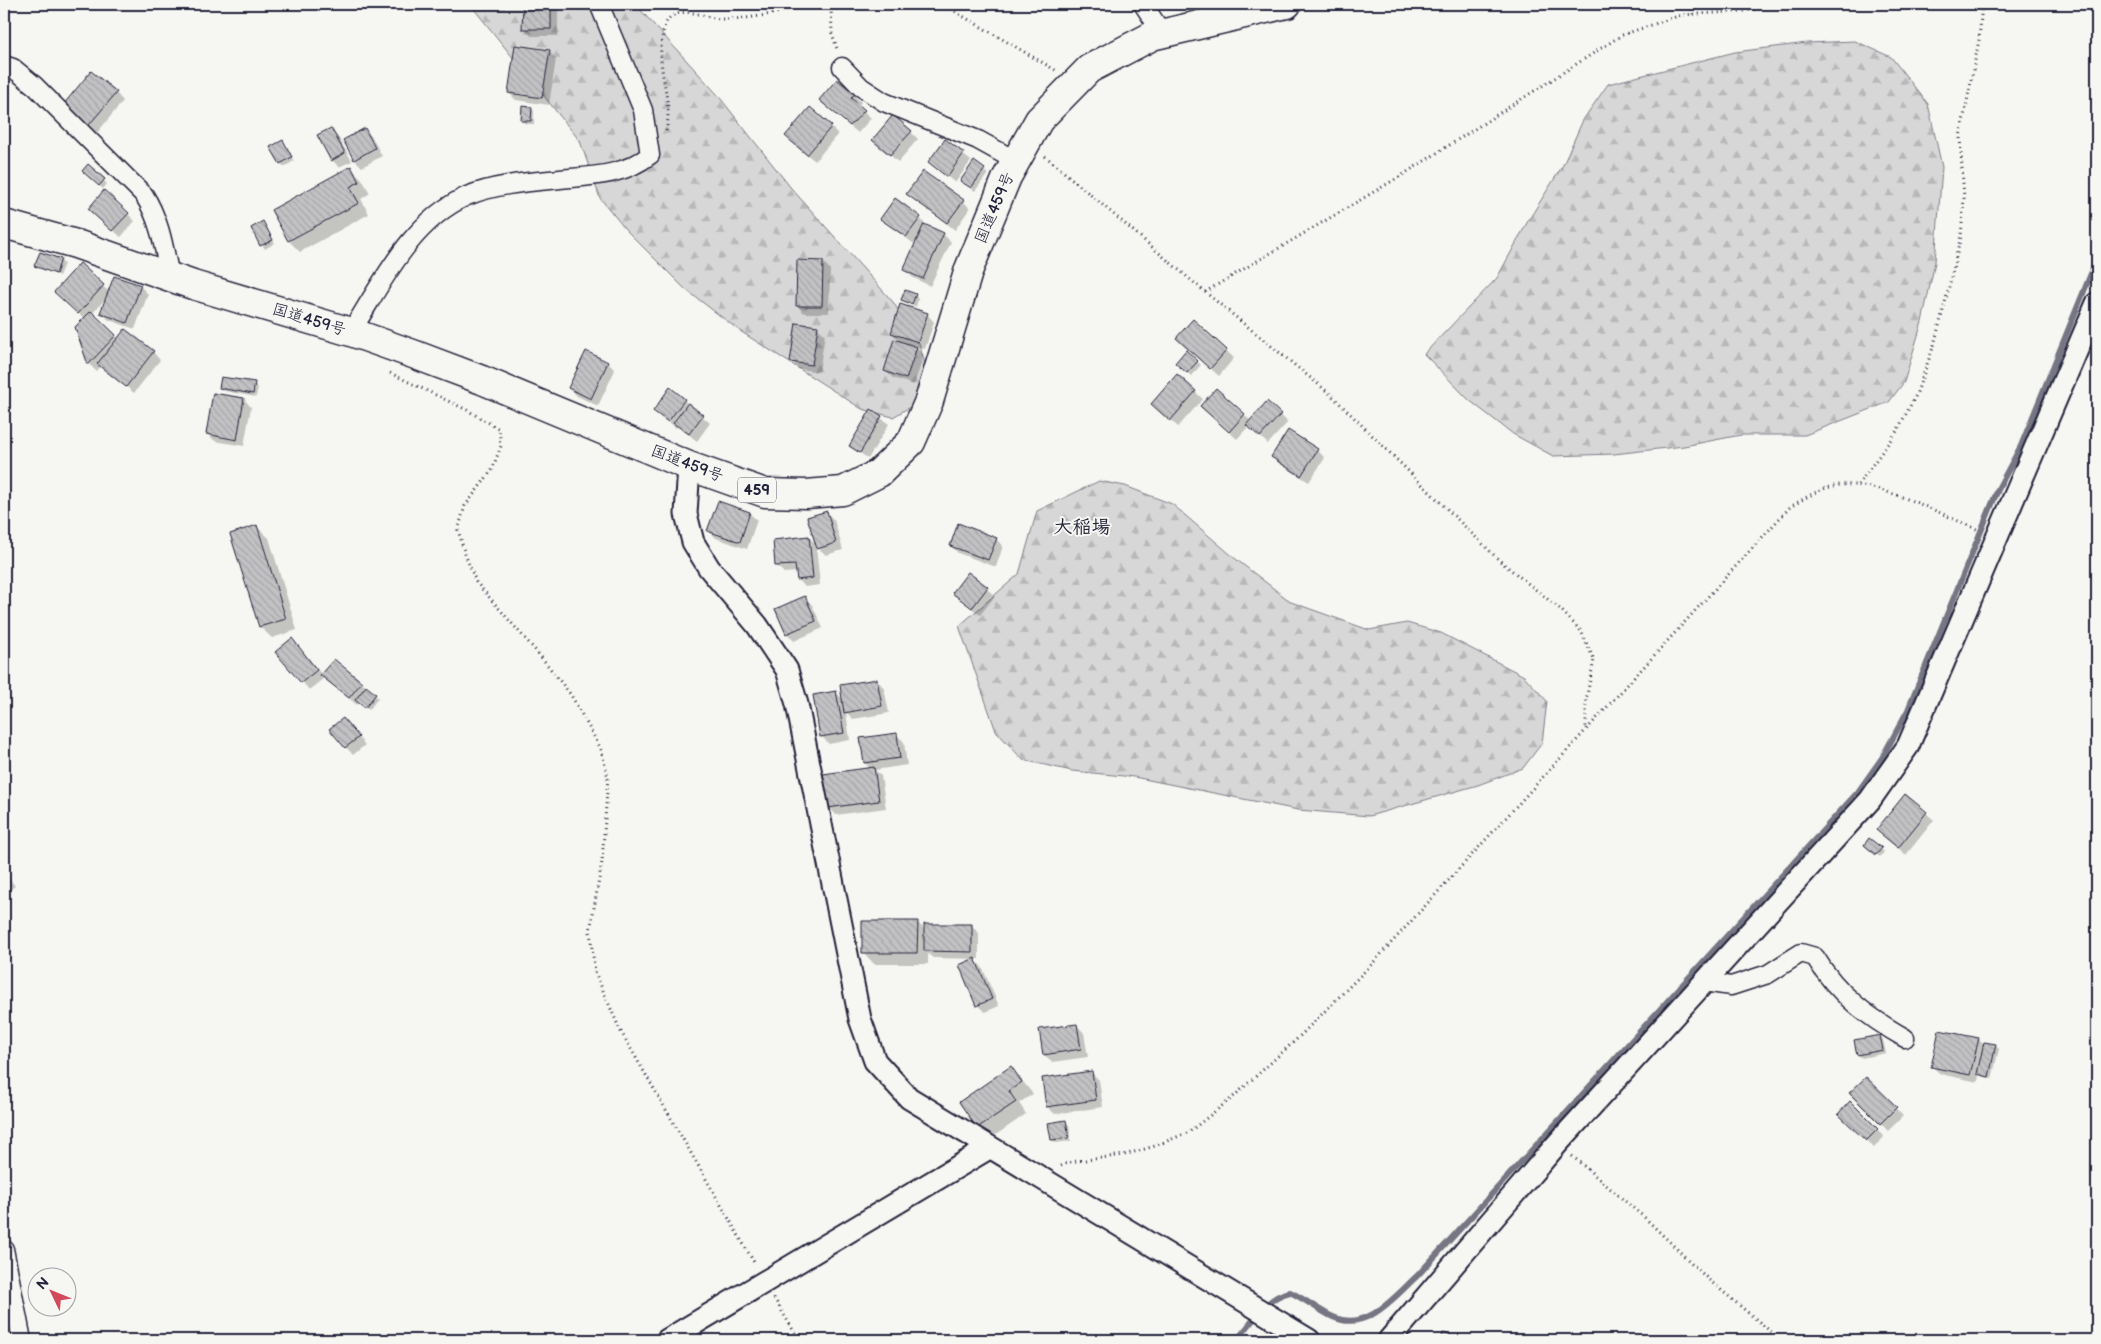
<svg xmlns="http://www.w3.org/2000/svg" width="2101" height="1344" font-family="'Balsamiq Sans','Klee One',sans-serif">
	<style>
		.forest { fill: url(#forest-firs); stroke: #7c7c89 }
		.shadow { fill: #0003 }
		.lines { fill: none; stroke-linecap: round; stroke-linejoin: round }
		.stream { stroke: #757583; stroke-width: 6 }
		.building { fill: url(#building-back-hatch); stroke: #22223b }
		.minor-casing { stroke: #22223b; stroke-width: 21 }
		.tertiary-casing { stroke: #22223b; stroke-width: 25 }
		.trunk-casing { stroke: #22223b; stroke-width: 31 }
		.path { stroke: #22223b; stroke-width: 3; stroke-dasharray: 1 4; stroke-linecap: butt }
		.minor { stroke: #f6f6f2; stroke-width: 18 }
		.tertiary { stroke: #f6f6f2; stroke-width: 21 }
		.trunk { stroke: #f6f6f2; stroke-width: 28 }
		.labels { text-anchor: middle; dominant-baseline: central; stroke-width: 4; stroke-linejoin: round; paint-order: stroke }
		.shield { fill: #f6f6f2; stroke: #626272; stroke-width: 1 }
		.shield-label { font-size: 15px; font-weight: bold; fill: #22223b }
		.street-label { font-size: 16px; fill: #22223b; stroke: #f6f6f2 }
		.quarter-label { font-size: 19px; font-weight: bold; fill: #22223b; stroke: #f6f6f2 }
	</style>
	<defs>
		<pattern id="forest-firs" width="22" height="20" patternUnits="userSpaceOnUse" patternTransform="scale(1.25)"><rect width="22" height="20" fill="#d7d7d7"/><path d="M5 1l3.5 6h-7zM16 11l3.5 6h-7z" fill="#b8b8b9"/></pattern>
		<pattern id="building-back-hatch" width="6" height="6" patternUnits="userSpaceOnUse" patternTransform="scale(1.25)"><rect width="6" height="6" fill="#c2c2c4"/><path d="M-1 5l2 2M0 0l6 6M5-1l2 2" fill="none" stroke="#a6a6a9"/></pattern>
	</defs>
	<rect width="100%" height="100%" fill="#f6f6f2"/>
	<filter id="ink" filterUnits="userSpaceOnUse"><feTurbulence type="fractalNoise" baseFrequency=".02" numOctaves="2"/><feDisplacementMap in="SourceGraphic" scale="10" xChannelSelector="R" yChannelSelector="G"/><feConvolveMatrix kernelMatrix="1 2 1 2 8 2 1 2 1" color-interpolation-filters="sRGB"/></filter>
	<g filter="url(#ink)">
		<path class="forest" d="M470 4H635L717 94 791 188 893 302 919 343 929 378 910 407 893 417 862 409 740 331 685 289 626 230 600 198 580 141Z
			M1855 41 1891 57 1928 104 1942 167 1935 262 1922 322 1904 382 1889 402 1805 435H1741L1684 446 1614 454 1553 456 1513 434 1469 400 1424 354 1497 278 1528 221 1563 165 1583 120 1608 84 1735 52 1807 43Z
			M1099 481 1125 486 1172 504 1237 560 1291 602 1369 630 1407 623 1441 633 1524 676 1547 701 1542 743 1523 768 1478 785 1369 816 1298 810 1134 777 1072 771 1023 760 996 731 959 626 1019 574 1037 511Z"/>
		<path class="shadow" d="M524 4H555L558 7V36H531L524 28Z
			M549 51 556 59 549 105 516 100 509 93Z
			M116 93 123 101 97 133 72 112Z
			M854 95 861 102 858 106 871 118 858 133 828 107Z
			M531 108 534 111V124H526L522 121Z
			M831 127 838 134 815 161 794 144Z
			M331 129 338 137 352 161 339 167 332 160Z
			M365 130 372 137 382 156 362 167 355 160Z
			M911 132 918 139 898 162 881 147Z
			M946 141 971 161 955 183 930 162Z
			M282 142 294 161 284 167 281 163Z
			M974 163 988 174 975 191 965 184Z
			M88 166 107 184 103 189 84 171Z
			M351 168 362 179 370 193 361 199 369 214 300 252 289 241Z
			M908 194 963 201 970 208 955 230Z
			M128 214 135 221 121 237 97 216Z
			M920 218 926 226 943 234 951 242 930 286 912 277 904 269 918 238 914 244 882 219Z
			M263 223 275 243 265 249 252 229Z
			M60 260 64 264 59 276 36 265Z
			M823 262 830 269 829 313H804L797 305Z
			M80 265 109 292 140 286 148 294 135 329 109 320 102 313 107 297 92 314 119 339 153 352 160 360 134 393 101 366 96 371 89 364 77 327 85 319 63 299Z
			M915 295 918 299 916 307 903 300Z
			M927 314 934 322 925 349 913 345 924 355 914 385 893 378 885 371 902 343 892 333Z
			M1193 321 1234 358 1219 376 1185 346Z
			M817 327 825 335 819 372 799 369 792 361Z
			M1187 352 1201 365 1191 376 1177 363Z
			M608 363 615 370 598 406 577 396 570 388Z
			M1177 376 1203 399 1178 427 1160 411Z
			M254 384 258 387 256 397 224 391 220 388Z
			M1216 390 1251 421 1280 415 1288 422 1268 444 1249 426 1237 439 1209 414Z
			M214 394 244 399 251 407 244 446 215 441 207 434Z
			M684 400 710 423 697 441 678 426 676 428 655 411Z
			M871 411 889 424 868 459 850 445Z
			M1288 432 1317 450 1325 458 1309 482 1280 464 1273 457Z
			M826 512 834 520 843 550 826 555 816 546 820 585 805 587 798 579 797 572 784 573 777 566 809 537 818 547Z
			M749 513 757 520 747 549 716 538 709 531Z
			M257 527 269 538 297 630 272 638 260 627 232 534Z
			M996 539 1003 546 996 567 958 553 951 546Z
			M968 573 995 596 980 615 953 593Z
			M805 597 812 605 823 628 794 641 787 633Z
			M299 647 322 675 362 683 378 698 369 710 359 702 357 705 324 678 309 690 277 652Z
			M877 680 884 688 889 713 853 719 846 712 850 740 829 744 822 737 836 692 843 700Z
			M343 719 365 745 353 755 346 747Z
			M896 734 904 742 907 765 875 770 881 776 886 808 836 815 829 807 871 769 865 763Z
			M1926 813 1934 820 1906 855 1877 830Z
			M1869 848 1881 849 1884 852 1880 857Z
			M4 871 15 886 4 894Z
			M917 922 926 931 971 925 979 933V959L933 958 928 954V964H874L863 952Z
			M974 959 982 967 999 1006 985 1012 977 1005Z
			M1077 1025 1084 1033 1088 1057 1052 1062 1044 1055Z
			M1880 1036 1883 1040 1886 1053 1862 1058 1858 1055 1856 1041Z
			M1978 1039 1985 1046 1995 1045 1999 1049 1992 1079 1979 1075 1978 1082 1940 1074 1933 1067Z
			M1011 1067 1033 1094 1019 1103 1026 1114 990 1139 978 1127 961 1102Z
			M1091 1072 1099 1080 1103 1107 1055 1114 1047 1107Z
			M1866 1078 1903 1116 1888 1131 1851 1093Z
			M1850 1103 1884 1137 1874 1148 1839 1114Z
			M1066 1122 1069 1125 1071 1141 1056 1143 1052 1140Z"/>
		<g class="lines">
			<path class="stream" d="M1236 1340C1254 1323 1263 1298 1290 1292 1305 1299 1318 1310 1333 1317 1367 1333 1395 1296 1418 1275L1858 792 1882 758 1908 710 1999 487 2021 446 2097 259"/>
		</g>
		<path class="building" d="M523 4H551V29H522Z
			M515 45 550 50 542 98 508 93Z
			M91 71 117 92 88 126 63 105Z
			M837 79 855 94 851 98 865 110 850 126 819 100Z
			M522 106 532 107 531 121H521Z
			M810 107 832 126 807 155 785 136Z
			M893 115 912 131 890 155 872 140Z
			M331 128 345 153 331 161 317 135Z
			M365 128 375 148 354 160 343 140Z
			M945 139 964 153 947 177 928 162Z
			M283 140 292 157 280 164 270 147Z
			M974 161 985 169 971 188 960 181Z
			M88 164 105 179 99 186 82 171Z
			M351 166 359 182 350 187 359 203 288 241 271 210Z
			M923 171 964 200 947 223 906 194Z
			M104 190 129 213 112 231 88 209Z
			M895 198 921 217 906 237 880 219Z
			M263 221 273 240 260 246 251 228Z
			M924 224 944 233 923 279 903 270Z
			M40 252 61 259 56 274 34 266Z
			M797 260 823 261 822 306H796Z
			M80 263 104 285 78 314 54 292Z
			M114 276 141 285 127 323 100 313Z
			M905 290 916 294 912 304 901 300Z
			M900 304 928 313 918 342 891 333Z
			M91 311 116 335 88 365 75 327Z
			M1193 319 1227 350 1210 369 1176 338Z
			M796 323 818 326 812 365 790 362Z
			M125 329 154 351 126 387 97 364Z
			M894 339 917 347 906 379 884 371Z
			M1186 350 1198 361 1187 373 1175 363Z
			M586 351 608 362 591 399 568 388Z
			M1177 374 1196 391 1170 421 1151 404Z
			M221 377 255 382 253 394 219 388Z
			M670 387 685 399 668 422 653 411Z
			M1216 388 1245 414 1229 432 1200 406Z
			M213 393 244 398 237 440 206 434Z
			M1267 401 1281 414 1260 437 1246 425Z
			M688 403 703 415 689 434 673 423Z
			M871 409 882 416 860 453 849 446Z
			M1288 430 1318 449 1301 476 1271 457Z
			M718 501 750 512 740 542 707 531Z
			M827 511 836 543 817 549 807 517Z
			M958 523 997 538 988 560 950 546Z
			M257 525 286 619 259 627 230 534Z
			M809 536 813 578 797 580 795 565 775 566 773 540Z
			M968 572 988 587 972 608 952 593Z
			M805 596 816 621 786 634 775 609Z
			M292 638 317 670 301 683 275 652Z
			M334 659 362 682 349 698 320 675Z
			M877 679 882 706 844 713 840 685Z
			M366 686 376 694 365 708 355 700Z
			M836 691 844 733 820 737 813 695Z
			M343 718 359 737 345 748 329 729Z
			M897 733 900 758 864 763 860 738Z
			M874 767 879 801 827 808 823 774Z
			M1905 794 1927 812 1898 848 1876 830Z
			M1869 838 1882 848 1876 855 1864 845Z
			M862 921H918L917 953H862Z
			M924 924H972V952L924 951Z
			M975 958 992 999 976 1006 959 965Z
			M1077 1024 1081 1049 1043 1055 1039 1029Z
			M1939 1030 1979 1038 1970 1075 1931 1067Z
			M1880 1035 1883 1050 1857 1055 1854 1040Z
			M1984 1042 1996 1044 1989 1077 1977 1074Z
			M1011 1066 1022 1082 1009 1091 1016 1102 977 1128 959 1102Z
			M1092 1071 1096 1100 1046 1107 1042 1078Z
			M1866 1077 1897 1107 1880 1124 1849 1093Z
			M1850 1101 1878 1129 1866 1141 1838 1114Z
			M1066 1120 1069 1138 1051 1140 1048 1123Z
			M1443 1333 1466 1340H1441Z"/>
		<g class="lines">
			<g class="minor-casing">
				<path id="minor" d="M1143 4 1162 33
					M4 65 13 68 35 86 144 195C160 220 164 248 170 277
					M842 67 861 87 884 102 978 140 1016 161
					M351 332C382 283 411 221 467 196 496 184 530 182 560 179 593 176 623 176 650 155L643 110 599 4
					M1704 982 1731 986 1768 974 1801 953 1815 957C1838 995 1868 1017 1905 1038
					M4 1249 22 1340"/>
			</g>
			<g class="tertiary-casing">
				<path id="tertiary" d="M689 466 686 514 693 542 709 568 757 625 787 670 797 704 860 1019 875 1061 909 1098 1309 1340
					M667 1340 989 1148
					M1389 1340 1557 1144 1870 800 1908 746 2097 303"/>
			</g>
			<g class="trunk-casing">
				<path id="trunk" d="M4 224 76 244 193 285 351 332 413 354 482 380 689 466 765 493 806 494 843 491 879 473 911 442 929 401 969 269 1007 177 1039 120 1089 69 1152 36 1287 4"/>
			</g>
			<path class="path" d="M828 4 831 7 832 33 837 49
				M942 4 1057 71
				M1689 4 1693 14
				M666 131C673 103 659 76 661 47 662 38 663 21 672 16 690 6 707 20 725 19 753 19 780 13 807 4
				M1045 156 1205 292 1329 393 1500 561 1560 609 1581 631 1594 660 1586 700V729
				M1205 292 1404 174 1622 35 1681 15 1745 11 1779 4
				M390 373 467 410 499 429 501 446 492 470 465 506 458 530 465 554 476 582 542 658 571 695 601 749 608 777 602 862 590 931 595 972 620 1030 755 1264
				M1858 485 1897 431 1916 395 1934 345 1947 295 1961 236 1964 198 1960 137 1979 40 1982 4
				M1572 1156 1645 1218 1709 1280 1781 1340
				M1061 1166 1070 1162 1124 1155 1155 1146 1189 1132 1232 1098 1299 1037 1372 964 1790 507C1804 499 1818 489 1834 486 1873 477 1942 515 1979 530
				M774 1298 799 1340"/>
			<use href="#minor" class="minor"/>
			<use href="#tertiary" class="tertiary"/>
			<use href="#trunk" class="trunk"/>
		</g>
	</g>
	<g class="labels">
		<rect class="shield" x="738" y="477.5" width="38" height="25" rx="4"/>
		<g class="shield-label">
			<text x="757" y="490">459</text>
		</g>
		<g class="street-label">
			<text transform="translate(995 208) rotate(-67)">国道459号</text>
			<text transform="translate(309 320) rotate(17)">国道459号</text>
			<text transform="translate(687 464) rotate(21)">国道459号</text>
		</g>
		<g class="quarter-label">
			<text x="1082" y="527">大稲場</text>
		</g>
	</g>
	<rect width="2101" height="1344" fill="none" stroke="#f6f6f2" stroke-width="20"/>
	<rect x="10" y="10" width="2081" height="1324" fill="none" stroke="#22223b" stroke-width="2" filter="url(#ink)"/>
	<g transform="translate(52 1292) rotate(313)"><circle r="24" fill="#f6f6f2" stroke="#a1a1a9"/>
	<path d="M0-4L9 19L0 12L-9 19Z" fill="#d1495b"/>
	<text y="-8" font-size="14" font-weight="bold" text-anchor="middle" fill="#22223b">N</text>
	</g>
</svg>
